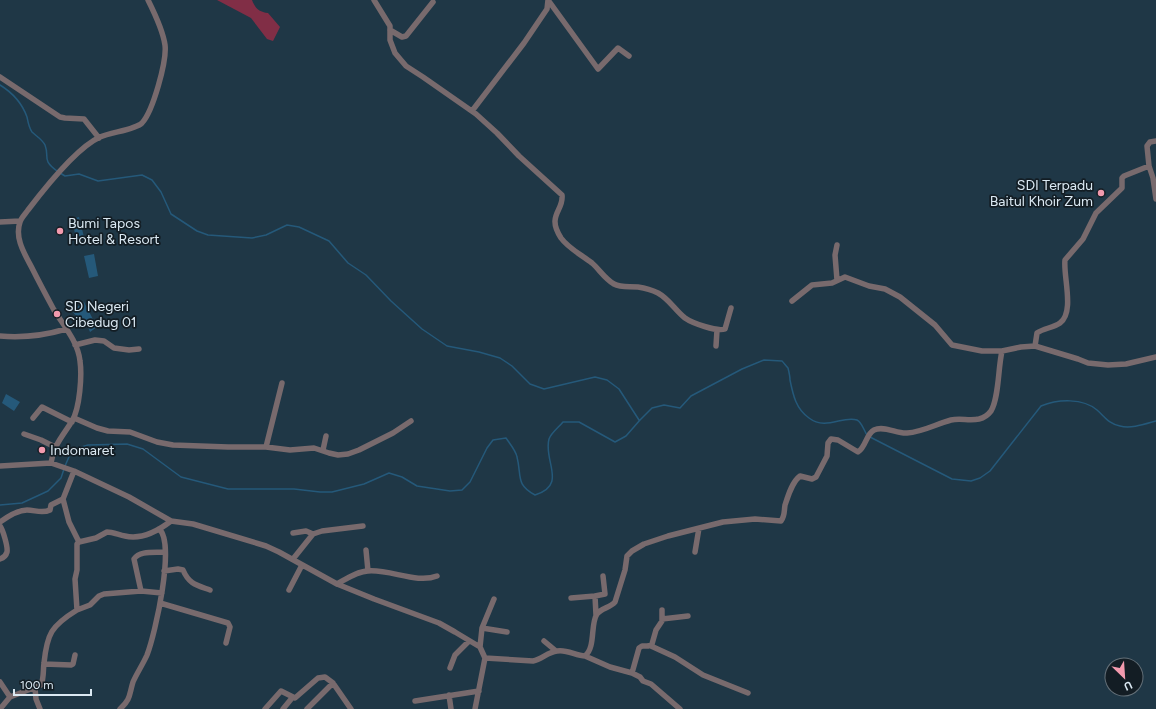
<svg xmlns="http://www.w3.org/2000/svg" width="1156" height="709" font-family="Figtree,sans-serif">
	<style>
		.green { fill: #812e46 }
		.water { fill: #25597a }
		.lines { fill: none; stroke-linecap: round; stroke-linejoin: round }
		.stream { stroke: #25597a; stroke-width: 1.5 }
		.minor { stroke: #786a6d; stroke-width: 5.5 }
		.poi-dot { fill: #f29aae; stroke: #131d24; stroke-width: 1.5 }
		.labels { text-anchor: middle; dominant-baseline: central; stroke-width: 3.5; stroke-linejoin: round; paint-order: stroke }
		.poi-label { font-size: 14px; fill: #dbe9f3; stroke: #131d24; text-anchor: start }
	</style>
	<rect width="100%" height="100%" fill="#1f3746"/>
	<path class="green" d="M217 0H252C255 8 259 12 268 13L280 27 273 41 267 39 251 18Z"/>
	<path class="water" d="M79 217 84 237 76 239 72 219Z
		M94 254 98 276 89 278 84 256Z
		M84 302 97 327 90 332 85 320 81 322 72 311Z
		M6 394 20 402 14 411 2 403Z"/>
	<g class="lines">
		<path class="stream" d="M0 85C13 93 22 103 27 117 28 122 29 128 32 132 36 136 42 139 45 145 50 158 41 159 57 171
			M60 173 65 176 79 174 98 181 142 175 152 180 161 192 171 214 197 231 208 235 252 238 266 235 287 225 299 227 329 241 348 263 366 275 391 301 422 329 447 346 479 352 500 358 512 366 530 384 544 389 595 377 607 380 619 389 639 420
			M870 437 952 479 971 481 980 478 990 471 1041 406C1058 399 1083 398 1097 410 1105 417 1109 424 1120 426 1131 429 1145 424 1156 421
			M65 466 72 450 88 445 127 444 143 449 181 477 228 489H294L320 492H332L364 484 389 473 402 477 417 486 450 491 462 490 470 482 487 448 493 440 506 438C510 444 516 451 517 457 522 476 515 484 535 495 568 485 543 461 549 439 551 433 559 427 563 422H579L615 442 626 436 640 420 652 408 664 405 680 408 691 396 742 369 764 360 782 361C784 363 786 366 788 368 789 372 790 376 790 380 793 395 796 409 809 418 826 431 843 415 857 420 862 422 864 431 867 435
			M0 505 22 503 48 491 61 478 64 469"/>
		<path class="minor" d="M148 0C154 12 163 31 165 45 167 61 153 111 142 123 135 130 111 132 100 137 76 148 44 189 28 210 26 213 21 218 20 222 14 239 26 256 33 270 40 284 47 297 54 310 64 326 78 342 80 361 82 375 80 408 72 421 63 436 54 444 51 463L74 471 129 497 171 521 193 524 266 546 279 552 337 584 374 599 439 623 455 632 480 647 485 658 475 709
			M374 0 390 26V40L395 53 406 66 423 77 476 114 497 133 519 156 562 195C564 211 546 215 561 238 569 249 582 255 592 263 599 269 605 279 614 284 621 288 630 286 638 287 645 288 652 290 658 293 669 299 675 310 685 318 692 323 717 332 725 329L731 308
			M548 0 598 69 618 48 629 56
			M390 30 402 37 406 36 433 2
			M0 77 60 117 65 118 84 119 99 138
			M472 111 524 43 547 9 548 0
			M1149 166 1147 146 1150 142 1156 141
			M0 222 20 221
			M837 280 835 255 837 245
			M792 301 812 285 832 283 845 277 869 286 885 289 900 297 935 325 952 345 982 351H1002L1021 347 1035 346 1078 359 1088 363 1108 365 1126 364 1156 357
			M0 336C24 338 43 336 66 329
			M75 345 95 340 104 341 114 348 129 350 139 349
			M716 346 717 330
			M1035 346 1037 333C1044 328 1053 328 1060 323 1075 312 1063 276 1065 260L1083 239 1096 213 1122 188V178L1124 176 1149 166 1153 178 1156 199
			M33 418 42 407 72 422
			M74 418 97 428 108 431 130 432 157 442 173 445 228 447H266L290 450 314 448 329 453 338 455 348 454 359 450 393 433 411 421
			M24 434 41 440 55 447
			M266 447 282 383
			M323 450 326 436
			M0 466 51 463
			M74 471 63 499 69 522 79 542
			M0 522C7 517 18 510 27 510 35 510 42 514 50 510L51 505 63 499
			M0 526C3 530 8 547 7 552 6 556 3 558 0 559
			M293 533 306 531 313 534
			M366 550 368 571
			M695 552 699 528
			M293 559 313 534 322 531 363 526
			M164 571 178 569 183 570C189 584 196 585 210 590
			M337 584C346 579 358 571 368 571 390 569 417 584 437 576
			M289 590 302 565
			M141 591 134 559C140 550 155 553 165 552
			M595 596 605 594 603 576
			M571 598 595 596 596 615
			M160 603 228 623 230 627 226 643
			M77 610 90 605 99 596 104 594 141 591 162 593
			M662 619 688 616
			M482 628 507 632
			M544 641 556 651
			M651 646 675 657 703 675 748 693
			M480 647 482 628 494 599
			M585 656 610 667 632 673 640 677 643 681 651 684 680 709
			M485 658 533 661C542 659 548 652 557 651 567 649 576 656 585 656 596 647 590 624 597 614 601 608 610 608 615 602L625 570 627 556 632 551 644 544 668 536 723 522 755 519 781 521C785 516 784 511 785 505 788 496 792 482 800 476L812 479 816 477 827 456 828 443 831 439 838 440 858 452C866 447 866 434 874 430 884 425 897 434 907 433 923 432 936 424 951 420 960 418 970 421 979 419 983 418 988 415 991 411 999 398 998 368 1002 351
			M44 664 71 665 73 664 75 655
			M450 668 455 655 469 641
			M632 673 639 648 642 646H648L652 644 656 630 662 621V610
			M0 682 10 697
			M35 688 36 699 40 709
			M449 695 451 709
			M415 701 479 691
			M0 709 10 697 41 685C44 678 43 670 44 663 47 634 51 626 77 610L75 579 77 570V544L79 542 96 538 107 532C113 532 119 535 125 536 142 540 158 531 171 521
			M120 709C131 699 129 695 133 682 137 673 143 664 147 655 155 635 176 542 159 529
			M265 709 281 691 295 698 318 678 325 677 333 683 351 709
			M283 709 292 698
			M307 709 333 683"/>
	</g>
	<g class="poi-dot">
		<circle cx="1101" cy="193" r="4"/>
		<circle cx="60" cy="231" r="4"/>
		<circle cx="57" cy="314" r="4"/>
		<circle cx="42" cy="450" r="4"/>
	</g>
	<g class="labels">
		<g class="poi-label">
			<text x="1093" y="185" text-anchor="end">SDI Terpadu<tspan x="1093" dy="16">Baitul Khoir Zum</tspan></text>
			<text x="68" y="223">Bumi Tapos<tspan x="68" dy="16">Hotel &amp; Resort</tspan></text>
			<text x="65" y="306">SD Negeri<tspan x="65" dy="16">Cibedug 01</tspan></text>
			<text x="50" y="450">Indomaret</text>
		</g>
	</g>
	<g transform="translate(1124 677) rotate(155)"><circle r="19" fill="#131d24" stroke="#636f77"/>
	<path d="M0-3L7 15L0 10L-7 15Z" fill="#f29aae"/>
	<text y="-6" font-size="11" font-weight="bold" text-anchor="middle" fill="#dbe9f3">U</text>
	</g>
	<path d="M14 689v6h77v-6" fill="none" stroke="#dbe9f3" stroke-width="2"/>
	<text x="20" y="689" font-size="12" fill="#dbe9f3" stroke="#131d24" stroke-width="3" paint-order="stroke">100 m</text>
</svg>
